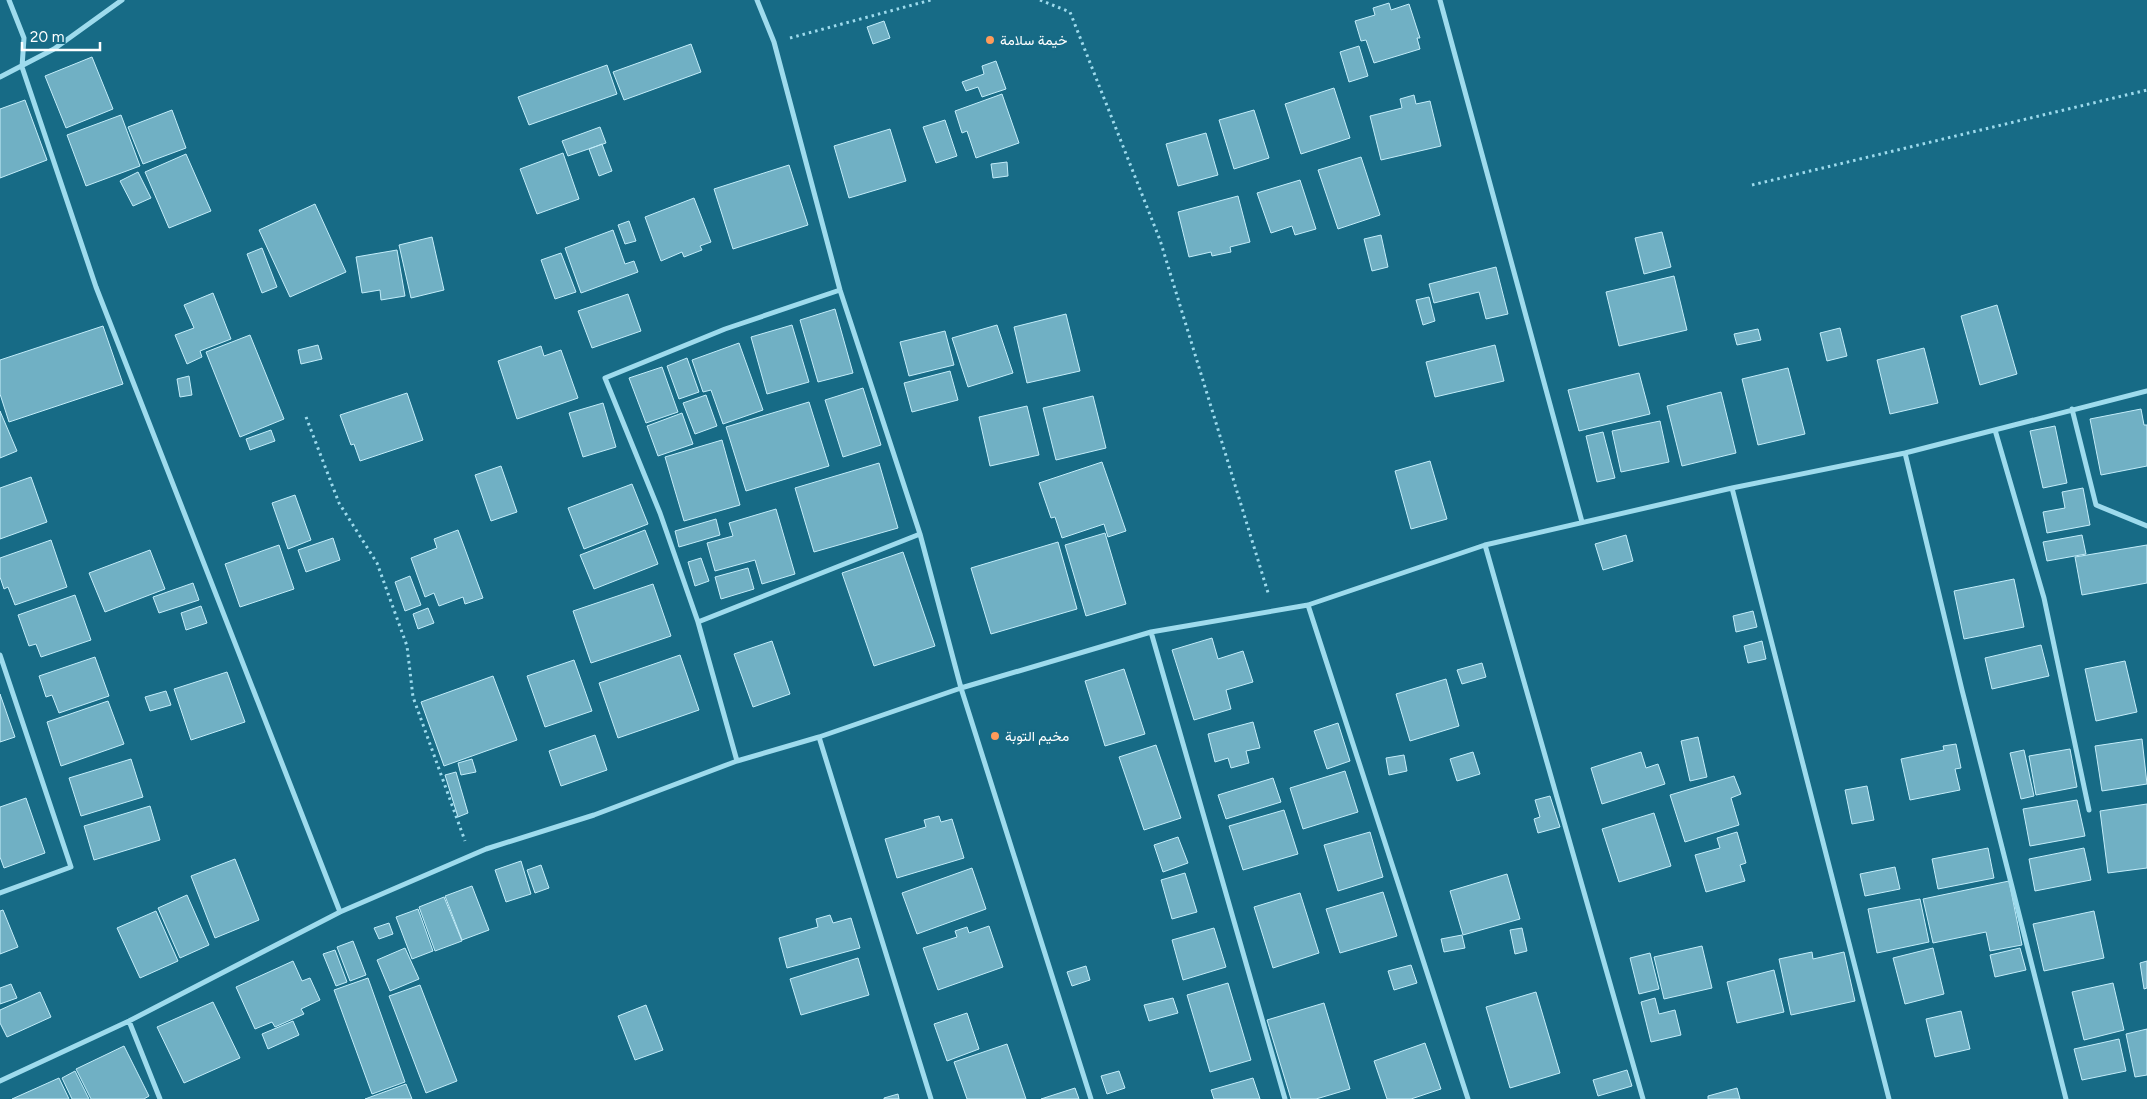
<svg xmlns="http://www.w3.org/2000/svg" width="2147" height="1099" font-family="Figtree,Vazirmatn,sans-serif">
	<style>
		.building { fill: #70b0c4; stroke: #c3edfa }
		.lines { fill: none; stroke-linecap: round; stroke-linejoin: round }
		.path { stroke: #9edbed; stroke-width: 3; stroke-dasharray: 2.5 4; stroke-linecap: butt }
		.minor { stroke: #9edbed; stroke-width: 5 }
		.poi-dot { fill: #ff9b5a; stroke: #176b86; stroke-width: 2 }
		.labels { text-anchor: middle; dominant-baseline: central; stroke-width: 5; stroke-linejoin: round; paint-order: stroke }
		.poi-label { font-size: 14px; fill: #fff; stroke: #176b86; text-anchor: start }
	</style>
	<rect width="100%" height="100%" fill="#176b86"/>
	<path class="building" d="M1389 3 1391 10 1409 4 1420 38H1417L1420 49 1374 63 1366 40 1361 41 1355 21 1375 15 1373 8Z
		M884 21 890 38 873 44 867 27Z
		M691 44 701 72 624 100 613 72Z
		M1359 46 1368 76 1349 82 1340 52Z
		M92 57 113 109 66 128 45 76Z
		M996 61 1006 89 982 97 978 87 966 91 962 82 984 74 982 66Z
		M607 65 617 94 529 125 518 97Z
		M1334 88 1350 138 1301 154 1285 104Z
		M1002 94 1019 143 976 158 967 131 962 133 955 111Z
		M1414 95 1416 104 1430 101 1441 146 1381 160 1370 116 1402 108 1400 99Z
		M25 100 47 160 0 178V109Z
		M172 110 186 148 143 164 128 127Z
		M1254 110 1269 158 1234 169 1219 120Z
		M121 115 140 166 86 186 67 135Z
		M945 120 957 156 936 163 923 127Z
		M600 127 606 143 568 156 562 141Z
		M890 129 906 181 849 198 834 146Z
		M1206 133 1218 175 1178 186 1166 144Z
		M602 144 612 171 599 176 589 149Z
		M563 153 579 199 537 214 520 169Z
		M186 154 211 211 169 228 145 172Z
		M1361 157 1380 215 1338 229 1318 170Z
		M1007 162 1008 176 993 178 991 164Z
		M789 165 808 225 733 249 714 189Z
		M138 172 151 198 133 206 120 181Z
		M1300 180 1316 229 1295 235 1292 226 1271 233 1257 193Z
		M1238 196 1250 242 1230 247 1231 252 1212 256 1211 252 1189 257 1178 212Z
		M694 198 711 242 700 246 702 250 684 257 682 252 661 261 645 217Z
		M315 204 346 272 290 297 259 230Z
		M629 221 636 241 625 244 618 225Z
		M613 230 625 264 634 261 638 272 581 293 565 248Z
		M1662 232 1671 267 1644 274 1635 238Z
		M1381 235 1388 267 1372 271 1364 239Z
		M432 237 444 290 411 298 399 245Z
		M262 248 277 287 262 293 247 254Z
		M397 250 405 296 381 300 380 290 362 293 356 257Z
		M561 253 576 292 555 299 541 260Z
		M1496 267 1508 314 1486 319 1479 292 1434 303 1429 284Z
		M1674 276 1687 330 1619 346 1606 292Z
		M213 293 231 339 200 351 202 357 187 364 175 335 194 328 184 305Z
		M628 294 641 331 592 348 578 311Z
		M1429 297 1435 321 1423 325 1416 300Z
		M1997 305 2017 374 1980 385 1961 316Z
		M835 309 853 373 818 382 800 320Z
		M1066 314 1080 371 1027 383 1014 327Z
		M792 325 809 382 767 394 751 337Z
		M997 325 1013 373 968 387 952 338Z
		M103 326 123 384 9 422 0 394V360Z
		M1840 328 1847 356 1827 361 1820 333Z
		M1758 329 1761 340 1737 345 1734 334Z
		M945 331 954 365 909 376 900 342Z
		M250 335 284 419 240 437 206 352Z
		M739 343 763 410 723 424 711 390 703 392 692 360Z
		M318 345 322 359 301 364 298 350Z
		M1495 345 1504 381 1435 397 1426 362Z
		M541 346 544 356 561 350 578 398 517 419 498 361Z
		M1924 348 1938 403 1890 414 1877 360Z
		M687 358 699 392 679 399 667 366Z
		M662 367 678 412 646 423 629 378Z
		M1788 368 1805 434 1758 445 1742 379Z
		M950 371 958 400 912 412 904 383Z
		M1639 373 1650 414 1579 431 1568 390Z
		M189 376 192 395 180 397 177 379Z
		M863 388 881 445 843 457 825 400Z
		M1721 392 1736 453 1682 466 1667 406Z
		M407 393 423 440 360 461 354 444 351 445 340 415Z
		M706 395 717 426 695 434 683 403Z
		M1093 396 1106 448 1056 460 1043 408Z
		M809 402 829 466 746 491 726 427Z
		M603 403 616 447 583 457 569 413Z
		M1027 406 1039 455 990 466 979 417Z
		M2141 409 2144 425H2147V466L2101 475 2090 419Z
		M0 411 17 451 0 458Z
		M682 413 693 444 658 456 647 426Z
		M1660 421 1669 462 1621 472 1612 431Z
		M2055 426 2067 483 2043 488 2030 431Z
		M271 430 275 441 250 450 246 439Z
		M1603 432 1615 478 1597 482 1586 436Z
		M722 440 740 505 684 521 665 457Z
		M1430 461 1447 519 1411 529 1395 471Z
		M1102 462 1126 531 1108 537 1104 524 1062 538 1055 517 1051 518 1039 483Z
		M879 463 898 528 814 552 795 488Z
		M501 466 517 512 491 521 475 475Z
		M31 477 47 522 0 539V488Z
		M632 484 648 524 584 549 568 508Z
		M2083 488 2090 525 2047 533 2043 512 2065 508 2062 492Z
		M295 495 311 540 288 549 272 503Z
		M776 509 795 574 762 584 755 560 715 571 707 543 733 536 729 523Z
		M716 519 720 535 679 547 675 531Z
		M458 530 483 598 465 604 463 597 439 606 434 593 425 597 411 558 437 548 434 539Z
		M645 530 658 564 594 589 580 555Z
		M1105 533 1126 604 1086 616 1065 545Z
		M1626 535 1633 561 1603 570 1595 544Z
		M2082 535 2086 554 2047 561 2043 542Z
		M333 538 340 560 306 572 298 550Z
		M51 540 67 587 15 605 8 587 4 589 0 577V558Z
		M1058 542 1077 609 991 634 971 568Z
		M279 545 294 589 240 607 225 564Z
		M2147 545V583L2082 595 2075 557Z
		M150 550 165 589 105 612 89 573Z
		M903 552 935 646 874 666 842 573Z
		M701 558 709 581 695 586 688 562Z
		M748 568 754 589 721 599 715 577Z
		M410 576 421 605 405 611 395 582Z
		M2014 579 2024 627 1964 639 1954 591Z
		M193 583 199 600 159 613 153 597Z
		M653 584 671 636 591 663 573 611Z
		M75 595 91 640 41 657 36 644 29 646 18 615Z
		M201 606 207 623 186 630 181 613Z
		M428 608 434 623 418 629 413 614Z
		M1753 611 1757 627 1736 632 1733 616Z
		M1212 638 1218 659 1243 651 1253 682 1226 690 1231 709 1194 720 1172 650Z
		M772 641 790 694 753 707 734 654Z
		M1762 641 1766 659 1748 663 1744 646Z
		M2041 645 2049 676 1992 689 1985 658Z
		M680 655 699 710 618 738 599 683Z
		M95 657 109 696 59 713 52 695 46 697 39 676Z
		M574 660 592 711 545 727 527 676Z
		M2125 661 2137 712 2096 721 2085 669Z
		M1482 663 1486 677 1462 684 1457 670Z
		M1124 669 1145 734 1105 746 1085 681Z
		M227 672 245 722 191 740 174 689Z
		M493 676 517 740 444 766 421 702Z
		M1446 679 1459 726 1410 741 1396 694Z
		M166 691 171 705 150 711 145 697Z
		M0 694 15 737 0 742Z
		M108 701 124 744 61 766 47 722Z
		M1253 722 1260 748 1246 751 1249 763 1231 768 1228 758 1215 762 1208 734Z
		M1338 723 1350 761 1327 769 1314 731Z
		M595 735 607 770 561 786 549 751Z
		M1698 737 1707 777 1690 781 1681 741Z
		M2142 739 2147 784 2102 791 2095 746Z
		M1956 744 1961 768 1955 769 1960 790 1910 800 1901 759 1944 750 1943 746Z
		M1156 745 1181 818 1144 830 1119 757Z
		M2070 749 2077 787 2036 795 2029 756Z
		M2024 750 2034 796 2021 799 2010 753Z
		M1473 752 1480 774 1457 781 1450 759Z
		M1641 752 1646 768 1658 764 1665 784 1602 804 1591 768Z
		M1404 755 1407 771 1389 775 1386 758Z
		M131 759 143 797 81 816 69 778Z
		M472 759 476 772 461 775 458 763Z
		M1345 771 1358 812 1303 829 1290 788Z
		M456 772 468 813 458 817 445 775Z
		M1734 776 1741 794 1731 798 1739 825 1685 842 1670 795Z
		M1273 778 1281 802 1226 819 1218 795Z
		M1867 786 1874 820 1852 824 1845 790Z
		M1550 796 1560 827 1538 833 1534 819 1540 817 1535 800Z
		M26 798 45 853 4 868 0 857V807Z
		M2077 800 2085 836 2030 846 2023 809Z
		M2147 804V868L2108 873 2100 811Z
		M150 806 160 840 94 860 84 826Z
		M1284 810 1298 854 1243 870 1229 826Z
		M1654 813 1671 866 1619 882 1602 829Z
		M939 816 941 822 952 819 964 858 897 878 885 839 926 827 924 820Z
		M1370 832 1383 877 1338 891 1324 845Z
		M1737 832 1746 863 1740 865 1745 881 1706 892 1695 855 1720 848 1717 838Z
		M1178 837 1188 863 1163 872 1154 845Z
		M1988 848 1994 878 1938 889 1932 859Z
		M2084 848 2091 880 2035 891 2029 859Z
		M235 859 259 920 215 938 191 876Z
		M521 861 531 894 506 902 495 870Z
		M541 865 549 888 535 893 527 870Z
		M1895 867 1900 889 1865 896 1860 874Z
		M972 868 986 909 917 934 902 893Z
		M1185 873 1197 912 1172 919 1161 880Z
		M1507 874 1520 919 1463 935 1450 891Z
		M2009 881 2022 945 1990 951 1986 932 1933 943 1923 899Z
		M472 886 489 930 462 940 445 896Z
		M1383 892 1397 936 1340 953 1326 909Z
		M1300 893 1319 953 1273 968 1254 907Z
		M187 895 209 945 180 958 158 908Z
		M444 897 462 941 435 951 419 907Z
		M1920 899 1929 942 1877 953 1868 909Z
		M418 909 433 951 412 959 396 917Z
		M3 910 18 947 0 954V911Z
		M156 911 178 961 140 978 117 928Z
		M2094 911 2104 958 2044 971 2033 924Z
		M830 915 833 923 851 918 860 948 787 968 779 938 818 927 816 919Z
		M389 923 393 934 379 939 374 928Z
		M989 926 1003 967 938 990 923 948 957 937 955 931 967 927 969 933Z
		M1214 928 1226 967 1183 980 1172 940Z
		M1522 928 1527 951 1515 954 1510 930Z
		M1462 935 1465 948 1444 952 1441 939Z
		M353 941 366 975 350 981 337 947Z
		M1702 946 1712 988 1664 999 1654 957Z
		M405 948 419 979 390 991 377 960Z
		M1933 948 1944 994 1905 1004 1893 958Z
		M2020 948 2026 970 1995 977 1990 955Z
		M335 950 347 982 336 986 323 954Z
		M1812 952 1813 959 1844 952 1855 1001 1791 1015 1779 959Z
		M1650 953 1659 989 1639 994 1630 958Z
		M858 958 869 995 801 1015 790 979Z
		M293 961 302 981 310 978 320 1000 301 1009 304 1014 275 1027 272 1022 255 1029 236 987Z
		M2147 961V988L2144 989 2140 963Z
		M1411 965 1417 983 1394 990 1388 971Z
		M1086 966 1090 980 1072 986 1067 972Z
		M1774 970 1784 1012 1737 1023 1727 982Z
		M368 978 405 1082 372 1094 334 990Z
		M1228 983 1251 1060 1210 1072 1187 995Z
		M2113 983 2124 1030 2084 1040 2072 992Z
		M11 984 17 998 0 1004V988Z
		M420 985 457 1081 426 1093 389 996Z
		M40 992 51 1017 7 1037 0 1023V1010Z
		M1536 992 1560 1073 1510 1088 1486 1007Z
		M1173 998 1178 1013 1149 1021 1144 1005Z
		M1655 998 1659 1014 1675 1010 1681 1035 1651 1042 1641 1002Z
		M213 1002 240 1058 184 1083 157 1027Z
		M1324 1003 1350 1089 1316 1099H1291L1267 1020Z
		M646 1005 663 1050 635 1060 618 1016Z
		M1961 1011 1970 1049 1935 1057 1926 1019Z
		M967 1013 979 1049 947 1061 934 1024Z
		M293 1021 299 1035 268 1049 262 1034Z
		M2147 1029V1075L2135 1077 2126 1034Z
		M2119 1039 2126 1071 2082 1080 2074 1049Z
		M1425 1043 1441 1089 1411 1099H1387L1374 1061Z
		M1007 1044 1026 1099H967L954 1062Z
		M124 1046 149 1096 144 1099H91L76 1069Z
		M1627 1070 1632 1086 1598 1096 1593 1080Z
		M75 1071 89 1099H72L62 1078Z
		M1119 1071 1125 1088 1107 1094 1101 1076Z
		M59 1078 69 1099H12Z
		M1253 1078 1260 1099H1214L1211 1090Z
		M406 1084 412 1099H365Z
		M1075 1088 1079 1099H1041Z
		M1737 1088 1740 1099H1708V1096Z
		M898 1094 899 1099H884V1098Z"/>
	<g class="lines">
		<path class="path" d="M1040 0 1070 12 1160 240 1269 596
			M790 38 931 0
			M1752 185 2147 90
			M306 417 339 503 377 563 407 646 413 697 465 841"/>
		<path class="minor" d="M9 0 24 38 22 67 96 287 340 912
			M757 0 774 42 840 290 920 534 961 688 1091 1099
			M1440 0 1582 522
			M0 77 54 49 122 0
			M2072 409 2096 505 2147 526
			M1995 430 2044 598 2089 810
			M1905 453 1962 690 2066 1099
			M1732 488 1889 1099
			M1485 545 1643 1099
			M1308 605 1468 1099
			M698 622 920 534
			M1151 632 1285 1099
			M0 655 71 867 0 893
			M819 737 931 1099
			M737 761 698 622 660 513 605 378 725 329 840 290
			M129 1021 160 1099
			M0 1081 129 1021 340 912 486 849 594 815 737 761 819 737 961 688 1151 632 1308 605 1485 545 1732 488 1905 453 2147 391"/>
	</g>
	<g class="poi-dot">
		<circle cx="990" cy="40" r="5"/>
		<circle cx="995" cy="736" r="5"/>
	</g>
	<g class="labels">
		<g class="poi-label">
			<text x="1000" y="40">خيمة سلامة</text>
			<text x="1005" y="736">مخيم التوبة</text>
		</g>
	</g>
	<path d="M22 42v8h78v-8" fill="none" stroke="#ffffff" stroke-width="2.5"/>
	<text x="30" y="42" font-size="15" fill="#ffffff" stroke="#176b86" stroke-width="4" paint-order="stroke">20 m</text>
</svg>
